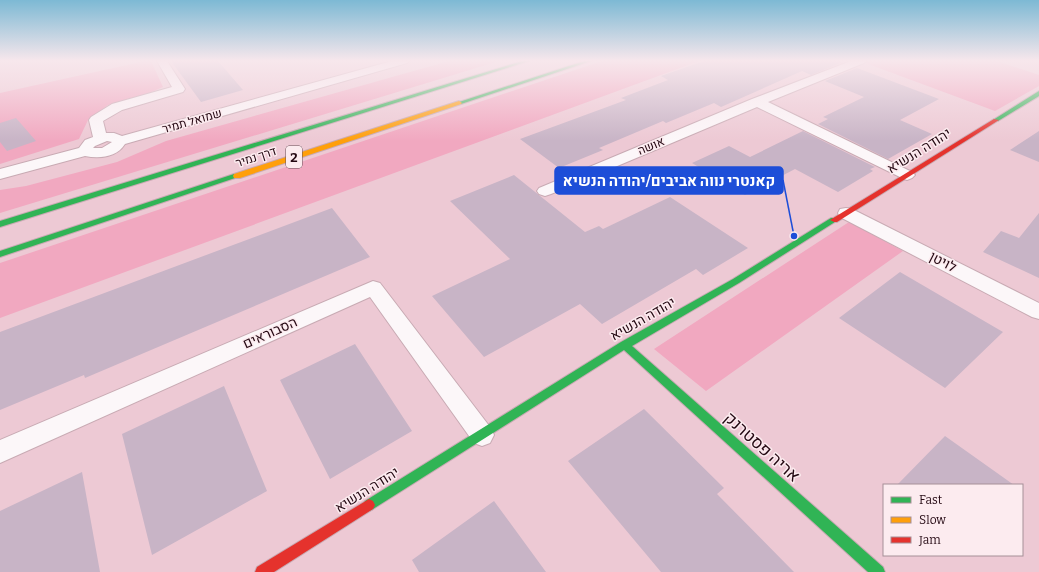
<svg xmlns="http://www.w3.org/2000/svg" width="1039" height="572" font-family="Bitter,Heebo,serif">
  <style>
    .green { fill: #f1a8c0 }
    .building { fill: #c8b4c6 }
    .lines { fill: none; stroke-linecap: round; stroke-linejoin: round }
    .street-casing { stroke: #c8aab3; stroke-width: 2 }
    .fast-casing { stroke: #c8aab3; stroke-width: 2 }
    .slow-casing { stroke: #c8aab3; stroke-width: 2 }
    .jam-casing { stroke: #c8aab3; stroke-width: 2 }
    .street { fill: #fcf7f9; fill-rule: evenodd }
    .fast { fill: #30b455; fill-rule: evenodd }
    .slow { fill: #ff9f0a; fill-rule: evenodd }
    .jam { fill: #e5322d; fill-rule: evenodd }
    .labels { text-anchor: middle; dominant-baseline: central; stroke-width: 3; stroke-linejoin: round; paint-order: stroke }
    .far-street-label { font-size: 12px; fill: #240812; stroke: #fcebef }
    .shield { fill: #fcebef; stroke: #654c54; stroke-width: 1 }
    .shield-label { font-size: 13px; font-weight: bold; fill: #240812 }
    .street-label { font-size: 14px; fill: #240812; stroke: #fcebef }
    .near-street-label { font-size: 17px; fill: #240812; stroke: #fcebef }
    .leader { fill: none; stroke: #1d4ed8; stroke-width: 1.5 }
    .callout-dot { fill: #1d4ed8; stroke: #fcebef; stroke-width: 1.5 }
    .callout { fill: #1d4ed8; stroke: #1d4ed8; stroke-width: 1.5 }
    .callout-label { font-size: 15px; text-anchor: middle; font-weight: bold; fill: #fff }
  </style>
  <rect width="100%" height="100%" fill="#edc9d4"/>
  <!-- green -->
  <path class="green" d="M145 61H151L163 87 140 97 108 105 88 120 79 139 0 164V93Z
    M449 61H499L0 213V190L26 186 117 162 166 141Z
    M602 61H699L0 318V263Z
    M860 61H997L1039 75V86L995 111Z
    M849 222 903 251 706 391 654 349Z"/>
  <!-- building -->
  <path class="building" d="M171 61H218L243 90 201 102Z
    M704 61H838L843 62 811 75 802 71 721 107 714 103 666 123 663 121 599 148 603 150 559 168 520 139 626 100 621 98 668 80 661 76Z
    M857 68 939 99 900 120 932 134 888 159 818 124 828 119 823 117 864 97 825 81Z
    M16 118 36 141 7 151 0 142V123Z
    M803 131 875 167 870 169 873 171 838 192 795 169 745 195 692 163 729 146 750 157Z
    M1039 131V162L1010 150Z
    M514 175 585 232 599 226 603 229 670 197 748 248 703 275 696 269 602 324 580 304 484 357 432 296 510 259 450 201Z
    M332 208 370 257 85 378 84 375 0 410V332Z
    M1039 213V278L983 252 1001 231 1019 238Z
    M900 272 1003 332 945 388 839 318Z
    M355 344 412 431 330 479 280 380Z
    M224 386 267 491 152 555 122 434Z
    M644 409 724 488 717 494 794 572H661L568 461Z
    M945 436 1014 485H897Z
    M82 472 100 572H0V511Z
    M494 501 546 572H419L412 560Z"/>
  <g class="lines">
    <!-- street casing -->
    <g class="street-casing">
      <path id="street" d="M157 61H167L185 89 183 92 122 110 103 121 106 133H114L122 136 392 61H409L407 63 125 144C117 157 100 159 85 156L0 179V169L79 148 85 140 93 137 89 120 91 117 112 104 172 87ZM107 141 112 142 102 148H93L95 146Z
        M851 61H866L864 63 768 102 912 172 915 175 912 178 907 180 902 178 757 107 551 194 545 196 539 194 537 191 539 188 752 99Z
        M846 208 852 209 1039 303V319L1032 317 840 217 838 213 840 209Z
        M373 281 380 283 490 427 494 435 490 443 482 446 474 443 370 297 0 463V440Z"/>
    </g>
    <!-- fast casing -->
    <g class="fast-casing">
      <path id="fast" d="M522 61H529L0 227V221Z
        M584 61H591L461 104 456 103Z
        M1039 91V96L998 121 993 120Z
        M234 174H240L241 176 0 257V251Z
        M831 218H834L838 220 739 283 632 346 883 567 885 572H868L624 350 373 509 369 511 365 509 363 505 365 501 621 342 733 279Z"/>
    </g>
    <!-- slow casing -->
    <g class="slow-casing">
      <path id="slow" d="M459 101 462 103 461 104 240 178H234L233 176 234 174Z"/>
    </g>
    <!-- jam casing -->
    <g class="jam-casing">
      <path id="jam" d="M994 119 999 120 837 222H834L830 220Z
        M369 499 373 501 375 505 373 509 274 572H255L257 567Z"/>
    </g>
    <!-- street -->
    <use href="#street" class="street"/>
    <!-- fast -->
    <use href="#fast" class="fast"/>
    <!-- slow -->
    <use href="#slow" class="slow"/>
    <!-- jam -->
    <use href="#jam" class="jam"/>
  </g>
  <!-- sky -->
  <linearGradient id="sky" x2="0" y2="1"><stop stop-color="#7db9d4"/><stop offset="0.43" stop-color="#f7e7ec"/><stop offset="1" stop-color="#f7e7ec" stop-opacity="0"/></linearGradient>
  <rect width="1039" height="141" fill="url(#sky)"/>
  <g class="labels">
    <!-- far-street labels -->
    <g class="far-street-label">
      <text transform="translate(192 121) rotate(-16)">שמואל תמיר</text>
      <text transform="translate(651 146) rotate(-23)">אושה</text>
      <text transform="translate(256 157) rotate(-18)">דרך נמיר</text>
    </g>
    <!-- shield labels -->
    <rect class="shield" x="286" y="146" width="16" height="22" rx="3"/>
    <g class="shield-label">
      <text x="294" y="157">2</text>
    </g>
    <!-- street labels -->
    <g class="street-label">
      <text transform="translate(919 151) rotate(-32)">יהודה הנשיא</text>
      <text transform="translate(943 262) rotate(27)">לויטן</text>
      <text transform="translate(643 319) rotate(-30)">יהודה הנשיא</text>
      <text transform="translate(270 333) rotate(-24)">הסבוראים</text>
      <text transform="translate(367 490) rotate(-32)">יהודה הנשיא</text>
    </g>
    <!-- near-street labels -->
    <g class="near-street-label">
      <text transform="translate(762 447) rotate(42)">אריה פסטרנק</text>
    </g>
  </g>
  <!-- callouts -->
  <path class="leader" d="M794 236L783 180"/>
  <circle class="callout-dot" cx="794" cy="236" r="4"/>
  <rect class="callout" x="555" y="167" width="228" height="27" rx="4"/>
  <g class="callout-label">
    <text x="669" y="186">קאנטרי נווה אביבים/יהודה הנשיא</text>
  </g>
  <!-- legend -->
  <rect x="883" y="484" width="140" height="72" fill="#fcebef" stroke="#a69097"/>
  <rect x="891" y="497" width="20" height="6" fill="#30b455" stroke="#a69097"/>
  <text x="919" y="504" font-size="12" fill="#240812">Fast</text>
  <rect x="891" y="517" width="20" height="6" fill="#ff9f0a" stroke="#a69097"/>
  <text x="919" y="524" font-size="12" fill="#240812">Slow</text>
  <rect x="891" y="537" width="20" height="6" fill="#e5322d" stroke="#a69097"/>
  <text x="919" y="544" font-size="12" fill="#240812">Jam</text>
</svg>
